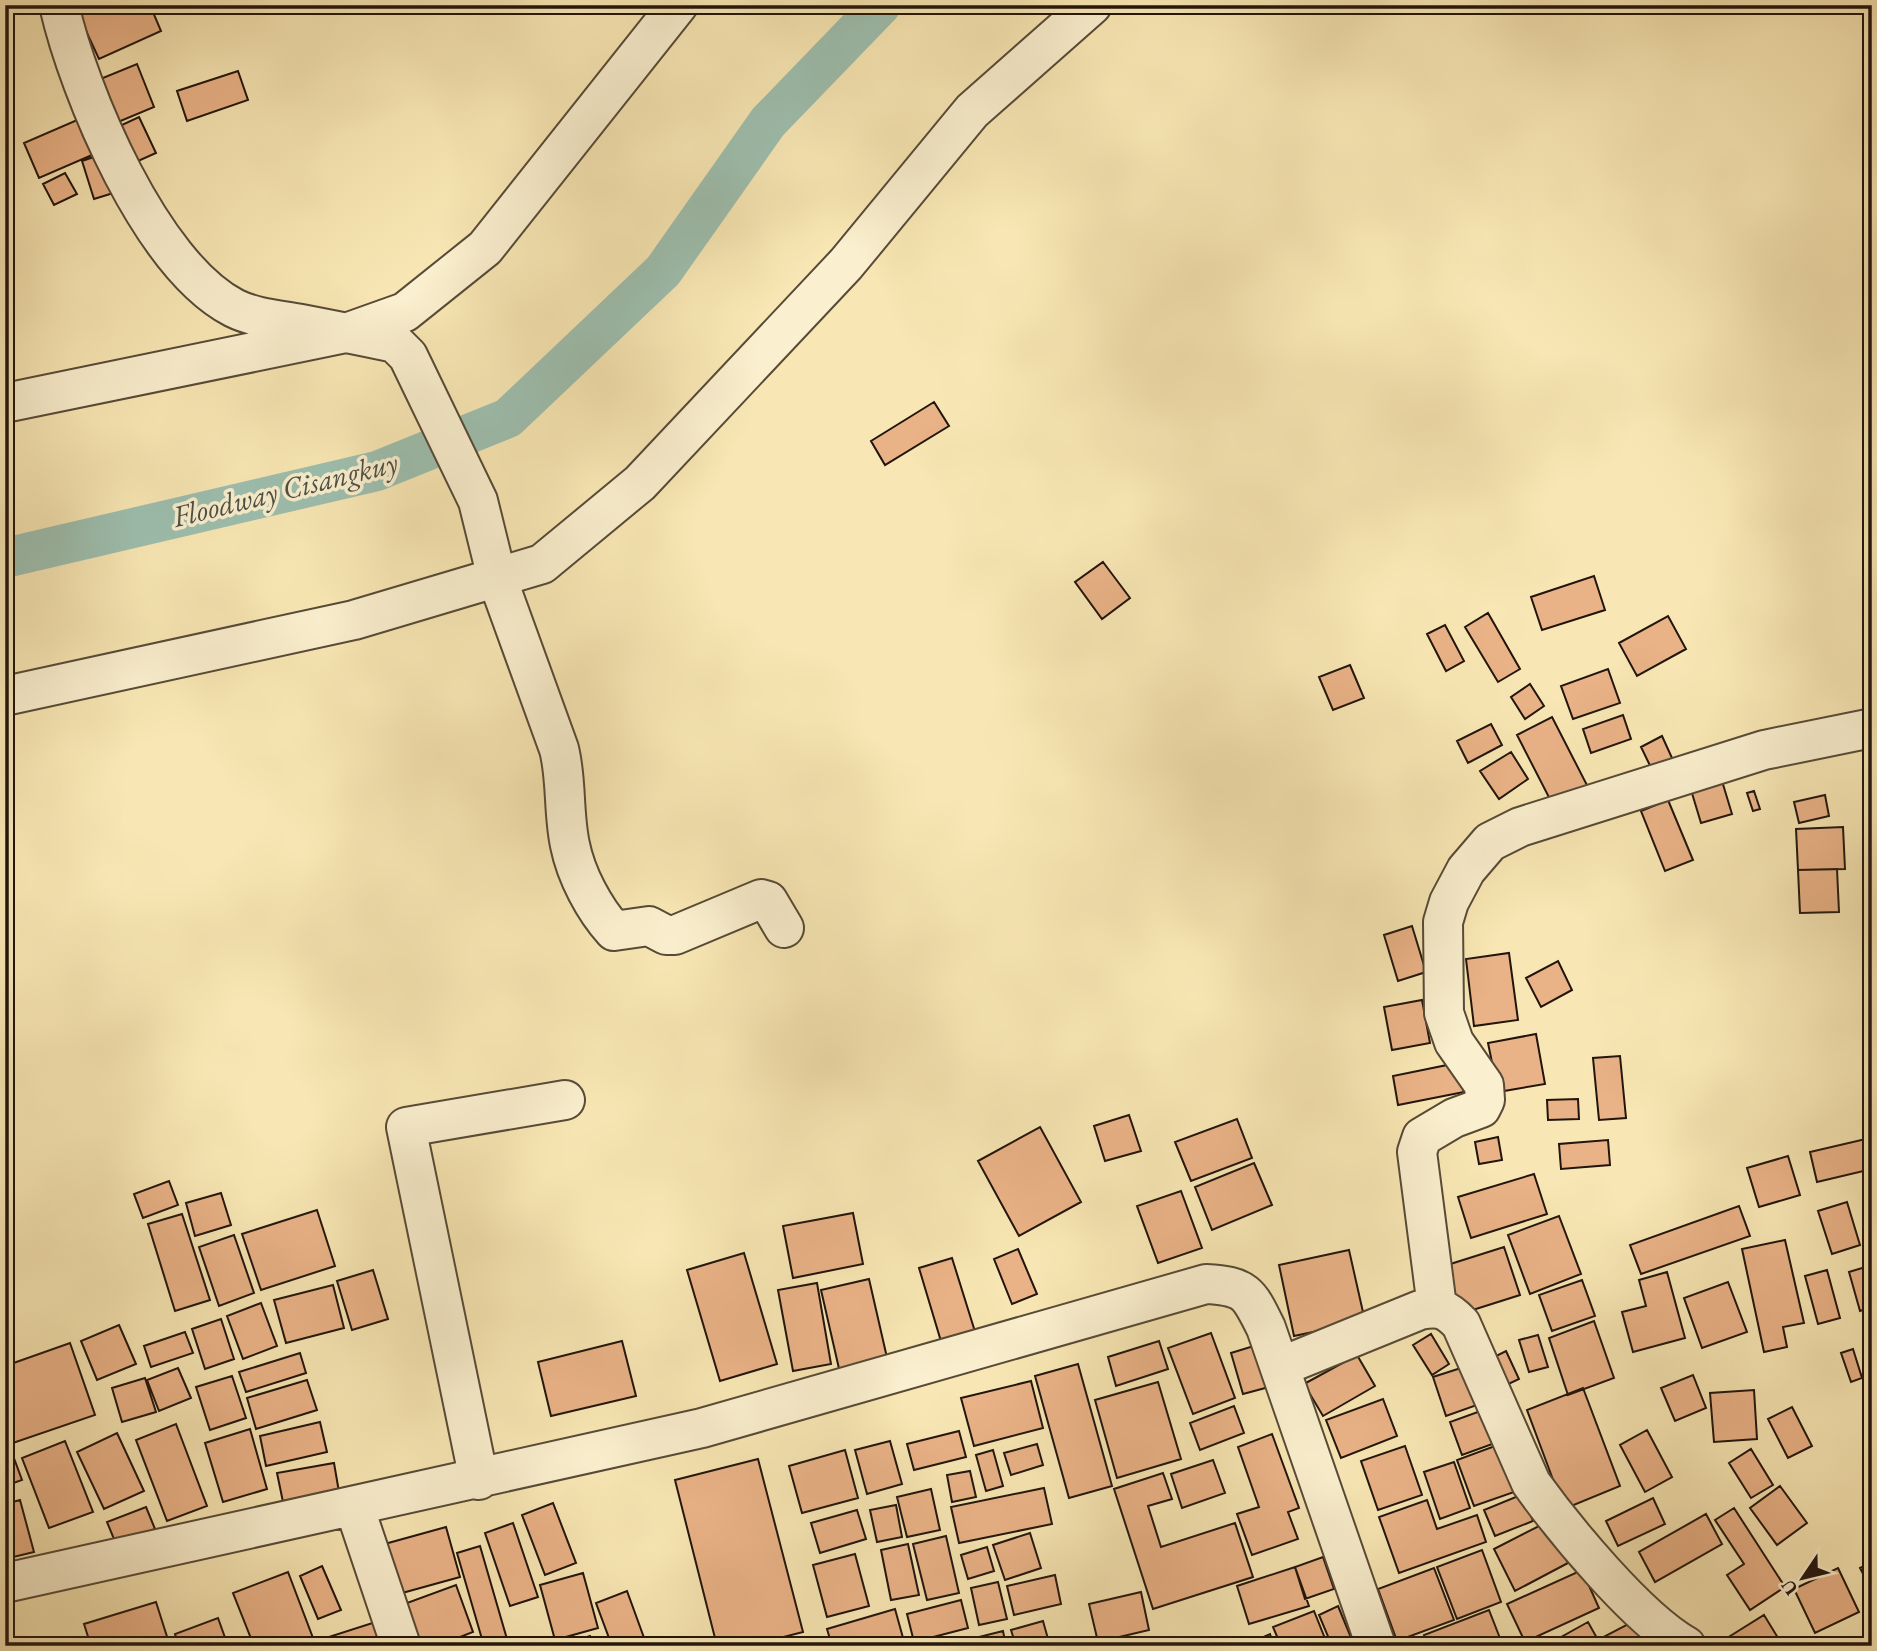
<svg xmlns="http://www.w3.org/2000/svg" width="1877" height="1651" font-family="'EB Garamond',serif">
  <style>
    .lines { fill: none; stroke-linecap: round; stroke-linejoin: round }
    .canal { stroke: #9dbfaf; stroke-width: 40 }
    .building { fill: #eab387; stroke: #21150d; stroke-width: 2 }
    .minor-casing { stroke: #574a37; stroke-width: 42 }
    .minor { stroke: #faefce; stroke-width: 38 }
    .labels { text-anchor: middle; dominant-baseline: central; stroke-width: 7; stroke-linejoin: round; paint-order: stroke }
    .water-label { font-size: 30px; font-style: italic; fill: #4c5046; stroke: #faefce }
  </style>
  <rect width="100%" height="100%" fill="#f8e7b4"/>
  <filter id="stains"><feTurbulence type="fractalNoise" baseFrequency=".00286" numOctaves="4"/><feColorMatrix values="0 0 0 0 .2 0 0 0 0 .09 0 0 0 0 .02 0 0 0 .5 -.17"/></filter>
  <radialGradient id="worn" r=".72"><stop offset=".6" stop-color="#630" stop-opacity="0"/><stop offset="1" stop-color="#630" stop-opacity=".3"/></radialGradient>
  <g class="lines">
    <!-- canal -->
    <path class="canal" d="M5 558 377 471 508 418 663 271 768 122 881 5"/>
  </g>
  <!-- building -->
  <path class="building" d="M74 5H150L161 31 99 59Z
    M137 64 154 107 111 125 93 82Z
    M238 71 248 100 187 121 177 91Z
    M84 117 99 152 39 178 24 143Z
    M139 117 156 153 127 166 111 130Z
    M111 151 123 190 94 199 82 161Z
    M65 173 77 194 54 205 43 184Z
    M934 402 949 426 885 465 871 441Z
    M1103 562 1130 598 1102 619 1075 582Z
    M1594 576 1605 610 1542 630 1531 597Z
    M1488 613 1520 669 1498 682 1465 627Z
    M1668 616 1686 649 1637 676 1619 643Z
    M1445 625 1464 661 1446 671 1427 634Z
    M1350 665 1364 698 1333 710 1319 677Z
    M1608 669 1620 703 1573 719 1561 686Z
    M1530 684 1544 706 1525 719 1511 697Z
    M1623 715 1631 739 1591 753 1583 729Z
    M1552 717 1591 793 1556 811 1517 735Z
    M1491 724 1502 745 1468 763 1457 741Z
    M1662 736 1677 769 1657 780 1641 747Z
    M1511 752 1528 779 1499 799 1480 771Z
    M1719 771 1732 814 1701 823 1688 780Z
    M1754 791 1760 809 1753 811 1747 793Z
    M1825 795 1829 816 1799 823 1794 802Z
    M1668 800 1693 860 1665 871 1641 811Z
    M1843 827 1845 869 1798 870 1796 829Z
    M1837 869 1839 912 1800 913 1798 870Z
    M1412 926 1426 972 1398 981 1384 935Z
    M1509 953 1518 1020 1474 1026 1466 959Z
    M1558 961 1572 990 1541 1007 1526 978Z
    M1422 1000 1430 1043 1392 1050 1384 1007Z
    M1536 1034 1545 1084 1498 1092 1488 1043Z
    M1620 1056 1626 1118 1599 1120 1593 1058Z
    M1457 1063 1464 1092 1398 1105 1393 1076Z
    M1578 1099 1579 1119 1548 1120 1547 1100Z
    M1129 1115 1141 1151 1105 1161 1094 1126Z
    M1237 1119 1252 1158 1191 1181 1175 1142Z
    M1040 1127 1081 1202 1019 1236 978 1161Z
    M1498 1137 1502 1160 1479 1164 1475 1142Z
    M1870 1138 1872 1169 1817 1182 1810 1152Z
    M1608 1140 1610 1165 1561 1169 1559 1144Z
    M1788 1156 1800 1195 1759 1207 1747 1168Z
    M1254 1163 1272 1205 1212 1230 1195 1187Z
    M1534 1174 1547 1214 1471 1238 1458 1197Z
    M169 1181 178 1205 143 1218 134 1194Z
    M1181 1191 1202 1248 1158 1263 1137 1206Z
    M221 1193 231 1225 195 1236 186 1203Z
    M1847 1202 1860 1245 1832 1254 1818 1211Z
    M1739 1206 1750 1236 1641 1274 1630 1245Z
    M317 1210 335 1266 261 1290 242 1234Z
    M853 1213 863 1264 793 1278 783 1226Z
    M182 1214 210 1300 175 1311 148 1224Z
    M1559 1216 1581 1274 1530 1294 1508 1235Z
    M234 1235 254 1293 219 1306 199 1247Z
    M1785 1240 1804 1323 1783 1327 1787 1347 1764 1352 1742 1249Z
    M1504 1247 1520 1295 1457 1315 1441 1267Z
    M1018 1249 1037 1294 1012 1304 994 1259Z
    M1349 1250 1365 1321 1294 1336 1279 1265Z
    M744 1253 777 1364 720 1381 687 1270Z
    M952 1258 977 1338 943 1348 919 1268Z
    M1872 1265V1307L1860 1311 1849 1272Z
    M373 1270 388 1319 352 1330 337 1281Z
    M1827 1270 1840 1318 1818 1324 1805 1276Z
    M1667 1272 1685 1338 1633 1352 1622 1312 1646 1306 1639 1280Z
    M869 1279 888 1362 840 1373 821 1290Z
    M1582 1280 1595 1316 1552 1331 1539 1295Z
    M1728 1282 1747 1332 1702 1348 1684 1298Z
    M817 1283 831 1364 793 1371 778 1290Z
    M333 1285 344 1328 286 1343 274 1300Z
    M261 1303 277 1346 243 1359 227 1316Z
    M221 1319 234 1359 205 1369 192 1329Z
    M1594 1321 1614 1378 1568 1395 1549 1338Z
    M119 1325 136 1364 97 1380 81 1341Z
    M185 1332 193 1353 151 1367 144 1346Z
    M1211 1333 1235 1398 1193 1414 1168 1348Z
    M1431 1334 1449 1364 1432 1375 1413 1345Z
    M1538 1335 1548 1367 1529 1372 1519 1340Z
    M622 1341 636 1396 551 1416 538 1362Z
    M1159 1341 1168 1369 1116 1386 1108 1357Z
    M70 1343 95 1415 10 1444 5 1430V1366Z
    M1257 1345 1269 1387 1243 1394 1231 1353Z
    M1853 1349 1862 1378 1851 1382 1841 1353Z
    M1506 1351 1519 1379 1500 1388 1488 1360Z
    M300 1353 306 1373 246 1392 239 1372Z
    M1357 1355 1375 1386 1323 1416 1304 1384Z
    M1078 1364 1112 1486 1069 1498 1035 1376Z
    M1464 1367 1477 1405 1446 1416 1433 1377Z
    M178 1368 191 1398 159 1411 147 1380Z
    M1693 1375 1706 1408 1675 1421 1661 1388Z
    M232 1376 246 1418 210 1430 196 1387Z
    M145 1378 156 1412 122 1422 112 1388Z
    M307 1380 317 1410 256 1429 247 1398Z
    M1031 1381 1043 1428 974 1446 961 1398Z
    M1158 1382 1181 1459 1117 1478 1095 1400Z
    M1583 1388 1620 1486 1564 1509 1527 1410Z
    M1754 1390 1757 1439 1714 1442 1710 1393Z
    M1383 1399 1397 1436 1341 1458 1326 1420Z
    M1234 1406 1244 1433 1200 1450 1190 1423Z
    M1792 1407 1812 1446 1788 1458 1768 1419Z
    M1486 1409 1498 1442 1462 1455 1450 1422Z
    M320 1422 327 1452 266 1466 260 1436Z
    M176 1424 207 1506 167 1521 136 1440Z
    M250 1429 267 1489 223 1502 205 1443Z
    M1647 1430 1672 1477 1645 1492 1620 1445Z
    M959 1431 966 1457 914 1470 907 1444Z
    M117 1433 144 1491 104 1509 77 1452Z
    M5 1434 22 1480 5 1486Z
    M1272 1434 1299 1508 1288 1512 1298 1539 1252 1555 1237 1514 1259 1507 1238 1447Z
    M65 1441 93 1512 49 1528 22 1458Z
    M890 1441 902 1484 867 1494 855 1450Z
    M1503 1443 1520 1490 1474 1506 1457 1460Z
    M1037 1444 1043 1465 1011 1475 1004 1453Z
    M1405 1446 1422 1495 1378 1510 1361 1461Z
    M1751 1449 1773 1485 1751 1498 1729 1463Z
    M845 1450 858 1498 802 1513 789 1466Z
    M993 1450 1003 1486 986 1491 976 1455Z
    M758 1459 803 1632 748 1646H717L675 1480Z
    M1213 1460 1225 1493 1182 1508 1171 1474Z
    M1454 1462 1470 1508 1440 1519 1424 1472Z
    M334 1463 339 1492 283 1502 277 1473Z
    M970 1471 976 1497 952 1502 947 1475Z
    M1163 1473 1172 1499 1148 1506 1161 1547 1235 1523 1253 1577 1153 1609 1114 1489Z
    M1780 1486 1807 1523 1777 1545 1750 1508Z
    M1044 1488 1052 1524 959 1543 951 1507Z
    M931 1489 940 1530 907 1537 897 1497Z
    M1523 1494 1533 1521 1495 1536 1484 1510Z
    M1653 1498 1665 1524 1618 1546 1606 1521Z
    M20 1500 34 1552 5 1559V1504Z
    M1427 1500 1437 1529 1477 1515 1486 1542 1399 1573 1379 1517Z
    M553 1503 576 1563 545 1575 522 1515Z
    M896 1505 902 1537 877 1542 870 1510Z
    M146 1507 155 1529 116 1544 107 1522Z
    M1734 1508 1785 1587 1750 1610 1727 1575 1744 1564 1715 1520Z
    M857 1510 866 1539 820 1553 811 1523Z
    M1706 1514 1722 1544 1655 1582 1639 1552Z
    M1547 1522 1568 1563 1515 1591 1494 1549Z
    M513 1523 538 1597 510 1606 485 1533Z
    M446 1527 460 1577 395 1595 381 1545Z
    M1030 1533 1041 1568 1005 1580 993 1545Z
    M946 1536 959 1593 927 1600 913 1544Z
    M908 1544 919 1595 891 1600 881 1550Z
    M480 1546 509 1646H484L457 1553Z
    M987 1547 994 1571 968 1579 961 1555Z
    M1482 1550 1501 1602 1457 1619 1437 1567Z
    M855 1554 869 1606 827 1617 813 1565Z
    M1323 1557 1334 1589 1305 1599 1295 1567Z
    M1872 1562V1591L1860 1568Z
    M322 1566 341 1610 318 1619 300 1576Z
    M1295 1567 1309 1606 1249 1624 1237 1586Z
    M1434 1568 1454 1620 1397 1641 1378 1589Z
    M1838 1568 1859 1612 1815 1633 1794 1589Z
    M1582 1570 1599 1608 1525 1642 1507 1604Z
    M288 1572 313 1638 294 1646H254L233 1593Z
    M583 1573 598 1628 555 1640 540 1585Z
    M1055 1575 1061 1604 1014 1615 1007 1586Z
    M998 1582 1007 1619 979 1625 971 1588Z
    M456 1585 473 1632 437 1646H410L396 1607Z
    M627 1591 647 1646H612L596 1603Z
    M1141 1592 1149 1630 1098 1642 1089 1604Z
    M961 1600 968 1628 914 1642 907 1614Z
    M156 1602 170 1646H91L84 1624Z
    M1338 1606 1352 1640 1332 1646 1319 1615Z
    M895 1609 905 1645 832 1646 827 1629Z
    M1489 1610 1503 1646H1428L1424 1635Z
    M1314 1611 1328 1646H1281L1273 1627Z
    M1764 1615 1783 1646H1732L1727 1638Z
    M218 1618 228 1646H179L175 1634Z
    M385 1619 393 1646H315L313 1642Z
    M1043 1621 1050 1646H1016L1011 1630Z
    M1634 1621 1647 1646H1545L1588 1622 1598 1640Z
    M1003 1631 1006 1646H964L963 1641Z
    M1270 1634 1274 1646H1254L1252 1642Z
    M590 1636 594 1646H559Z"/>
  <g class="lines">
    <!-- minor casing -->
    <g class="minor-casing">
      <path id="minor" d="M59 5C79 93 151 265 234 308 254 318 279 320 301 324 332 330 363 336 395 343L408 356 478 501 497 578 559 749C567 780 563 813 570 845 576 875 594 909 614 931L649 926 666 935H675L761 899 768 901 784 928
        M5 403 346 333 405 312 485 248 678 5
        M5 696 354 620 542 564 640 483 846 264 972 111 1092 5
        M1437 1307 1417 1152 1422 1137 1454 1118 1481 1108 1485 1100 1484 1085 1454 1042 1444 1013 1443 922 1449 902 1466 870 1490 842 1520 827 1764 750 1872 728
        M1280 1367 1420 1310C1439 1306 1447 1309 1461 1324L1531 1483C1564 1529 1637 1618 1686 1646
        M479 1480 406 1127 565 1100
        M354 1506 401 1646
        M5 1583 702 1428 1206 1284C1246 1286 1249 1293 1266 1328L1376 1646"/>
    </g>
    <!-- minor -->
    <use href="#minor" class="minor"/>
  </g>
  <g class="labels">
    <!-- water labels -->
    <g class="water-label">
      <text transform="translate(285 489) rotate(-14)">Floodway Cisangkuy</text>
    </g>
  </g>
  <!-- margin -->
  <rect width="1877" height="1651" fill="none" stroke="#f8e7b4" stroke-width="28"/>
  <rect x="7" y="7" width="1863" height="1637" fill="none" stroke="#21150d" stroke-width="3.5"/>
  <rect x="14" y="14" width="1849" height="1623" fill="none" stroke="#21150d" stroke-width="2"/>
  <!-- north arrow -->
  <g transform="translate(1803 1578) rotate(235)" stroke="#faefce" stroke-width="5" paint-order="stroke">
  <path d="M0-5L12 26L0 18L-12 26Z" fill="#21150d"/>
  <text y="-10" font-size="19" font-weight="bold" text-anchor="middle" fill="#21150d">U</text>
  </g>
  <rect width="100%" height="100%" filter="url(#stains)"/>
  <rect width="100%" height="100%" fill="url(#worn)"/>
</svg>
